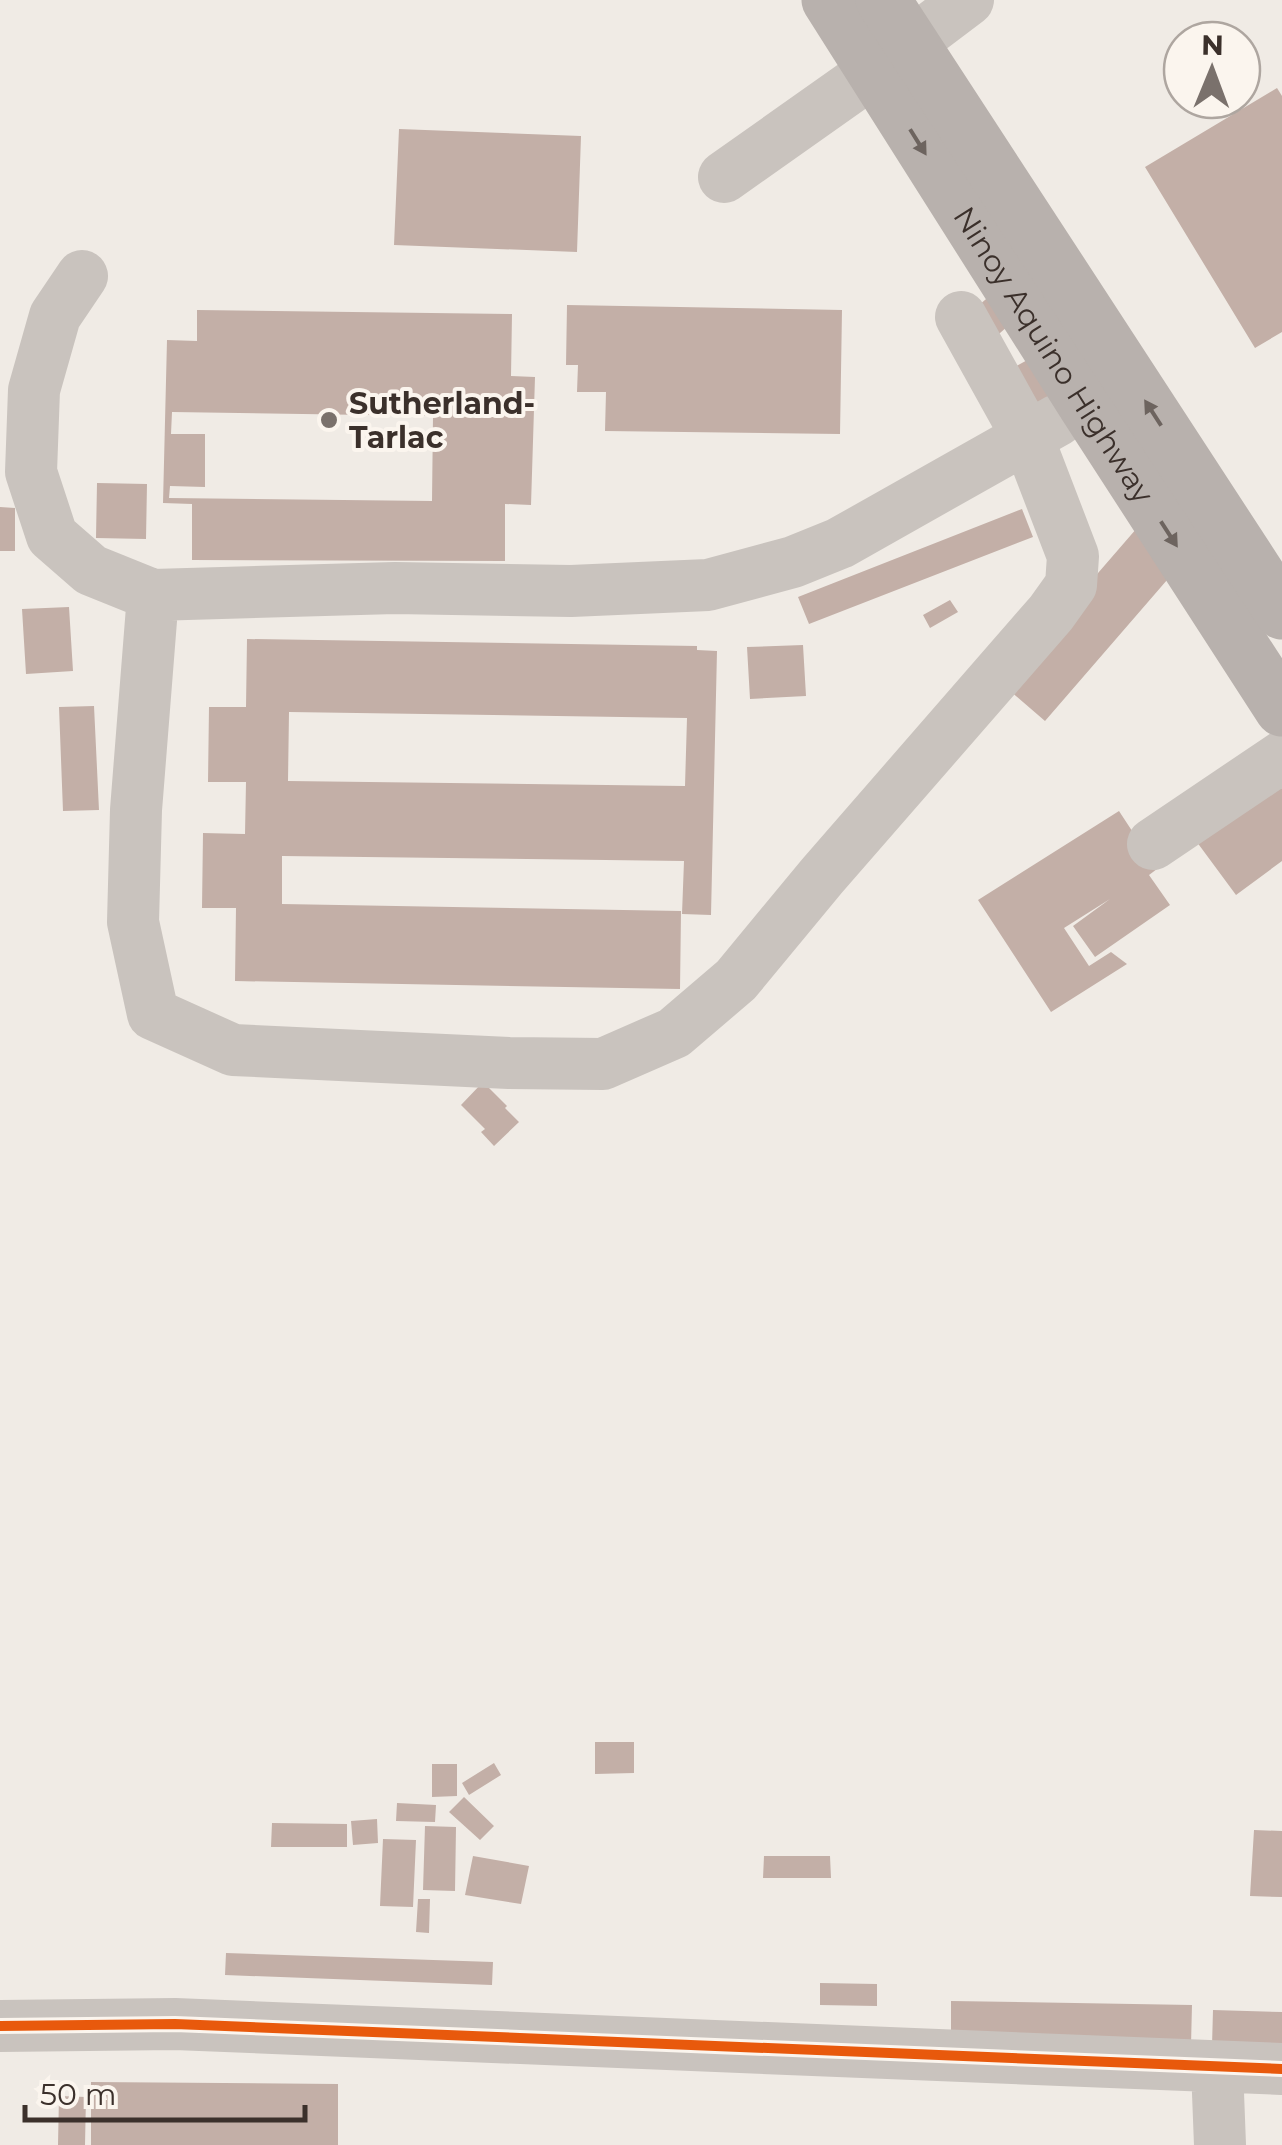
<svg xmlns="http://www.w3.org/2000/svg" width="1282" height="2145" font-family="Montserrat,sans-serif">
  <style>
    .building { fill: #c3afa7; fill-rule: evenodd }
    .lines { fill: none; stroke-linecap: round; stroke-linejoin: round }
    .minor { stroke: #c9c3be; stroke-width: 52 }
    .major { stroke: #b8b1ad; stroke-width: 55 }
    .cycleway-casing { stroke: #fbf5ee; stroke-width: 16 }
    .cycleway { stroke: #e8590c; stroke-width: 10 }
    .oneway { fill: #6d645f }
    .poi-dot { fill: #7a716c; stroke: #fbf5ee; stroke-width: 4 }
    .labels { text-anchor: middle; dominant-baseline: central; stroke-width: 8; stroke-linejoin: round; paint-order: stroke }
    .street-label { font-size: 30px; fill: #3b302b; stroke: #fbf5ee }
    .poi-label { font-size: 30px; font-weight: bold; fill: #3b302b; stroke: #fbf5ee; text-anchor: start }
  </style>
  <rect width="100%" height="100%" fill="#f0ebe5"/>
  <!-- building -->
  <path class="building" d="M1277 88 1282 96V332L1255 348 1145 167Z
    M399 129 581 136 577 252 394 245Z
    M993 293 1016 319 992 340 970 313Z
    M567 305 842 310 840 434 605 431 606 392H577L578 365H566Z
    M197 310 512 314 511 376 535 377 531 505 505 504V561L192 560V504L163 503 167 340 197 341ZM172 412 433 416 432 501 169 498 170 486 205 487V434H171Z
    M1031 358 1054 398 1025 415 1002 374Z
    M97 483 147 484 146 539 96 538Z
    M0 507 15 508V551H0Z
    M1022 509 1033 537 809 624 798 597Z
    M1137 528 1180 565 1045 721 1002 684Z
    M950 600 958 612 930 628 923 615Z
    M69 607 73 671 26 674 22 609Z
    M247 639 697 646V650L717 651 711 915 682 914 684 861 282 856V904L681 911 680 989 235 981 236 908H202L203 833 245 834 246 782H208L209 707H246ZM289 712 687 718 685 786 288 781Z
    M803 645 806 696 750 699 747 647Z
    M94 706 99 810 63 811 59 707Z
    M1280 786 1282 789V861L1236 895 1188 830Z
    M1119 811 1157 869 1149 875 1170 905 1095 957 1073 926 1110 899 1064 928 1089 966 1111 952 1127 964 1051 1012 978 900Z
    M483 1082 507 1106 505 1108 519 1122 494 1146 481 1132 485 1129 461 1105Z
    M595 1742H634V1773L595 1774Z
    M494 1763 501 1775 469 1795 462 1783Z
    M432 1764H457V1796L432 1797Z
    M464 1797 494 1826 480 1840 449 1812Z
    M397 1803 436 1805 435 1822 396 1821Z
    M377 1819 378 1843 353 1845 351 1821Z
    M272 1823 347 1824V1847H271Z
    M425 1826 456 1827 455 1891 423 1890Z
    M1254 1830 1282 1831V1897L1250 1896Z
    M383 1839 416 1840 413 1907 380 1906Z
    M473 1856 529 1866 521 1904 465 1895Z
    M764 1856H830L831 1878H763Z
    M418 1899H430L429 1933 416 1932Z
    M226 1953 493 1962 492 1985 225 1975Z
    M820 1983 877 1984V2006L820 2005Z
    M951 2001 1192 2005 1191 2045 951 2042Z
    M1213 2010 1282 2012V2048L1212 2046Z
    M91 2082 338 2084V2145H91Z
    M59 2096 86 2097 85 2145H58Z"/>
  <g class="lines">
    <!-- minor -->
    <path class="minor" d="M724 177 874 71 968 0
      M82 276 55 316 34 390 31 472 52 536 91 570 153 595 395 588 571 591 708 585 793 562 840 543 1058 420
      M153 595 136 810 133 922 153 1014 233 1050 509 1063 603 1064 674 1033 736 980 822 876 1051 613 1071 585 1073 556 1027 436 961 317
      M1153 844 1282 757
      M0 2026 175 2024 1282 2069
      M1217 2067 1220 2145"/>
    <!-- major -->
    <g class="major">
      <path id="s1" d="M829 0 1086 406 1282 709"/>
      <path d="M883 0 1282 612"/>
    </g>
    <!-- cycleway casing -->
    <g class="cycleway-casing">
      <path id="cycleway" d="M0 2026 175 2024 1282 2069"/>
    </g>
    <!-- cycleway -->
    <use href="#cycleway" class="cycleway"/>
  </g>
  <!-- one-way arrows -->
  <defs><path id="oneway-solid" d="M-6-.8H1V-3.2L6.5 0L1 3.2V.8H-6Z" transform="scale(2.5)"/></defs>
  <g class="oneway">
    <use href="#oneway-solid" transform="translate(918 142) rotate(58)"/>
    <use href="#oneway-solid" transform="translate(1153 413) rotate(-123)"/>
    <use href="#oneway-solid" transform="translate(1169 534) rotate(57)"/>
  </g>
  <!-- markers -->
  <circle class="poi-dot" cx="329" cy="420" r="10"/>
  <g class="labels">
    <!-- street labels -->
    <g class="street-label">
      <text stroke="none"><textPath href="#s1" startOffset="420">Ninoy Aquino Highway</textPath></text>
    </g>
    <!-- poi labels -->
    <g class="poi-label">
      <text x="349" y="403">Sutherland-<tspan x="349" dy="34">Tarlac</tspan></text>
    </g>
  </g>
  <!-- north arrow -->
  <g transform="translate(1212 70) rotate(1)"><circle r="48" fill="#fbf5ee" stroke="#aea6a0" stroke-width="2.5"/>
  <path d="M0-8L18 38L0 25L-18 38Z" fill="#7a716c"/>
  <text y="-15" font-size="28" font-weight="bold" text-anchor="middle" fill="#3b302b">N</text>
  </g>
  <!-- scale -->
  <path d="M25 2105v15h280v-15" fill="none" stroke="#3b302b" stroke-width="5"/>
  <text x="40" y="2105" font-size="30" fill="#3b302b" stroke="#fbf5ee" stroke-width="8" paint-order="stroke">50 m</text>
</svg>
